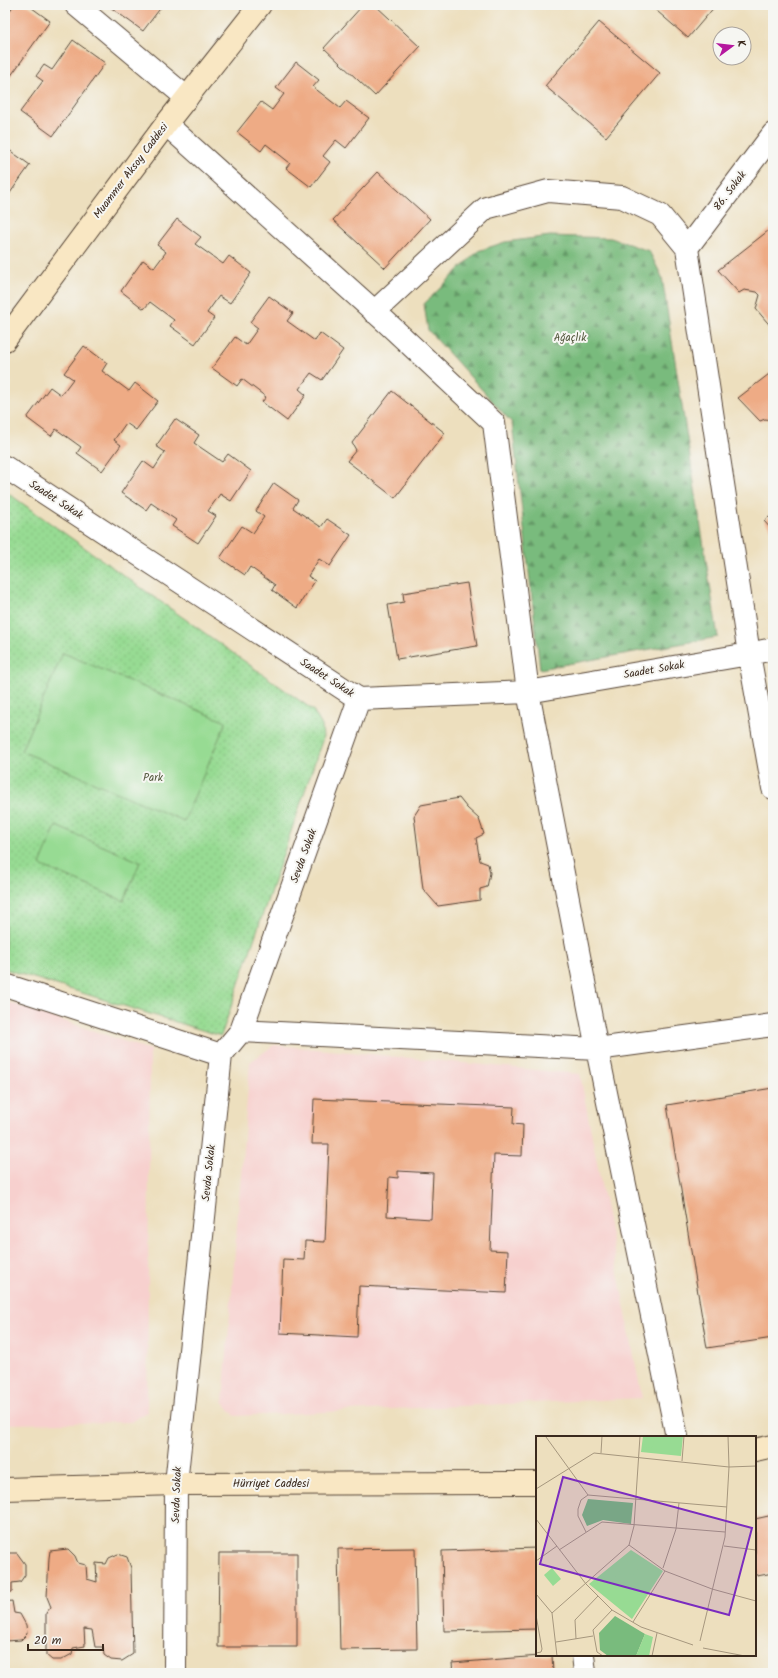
<svg xmlns="http://www.w3.org/2000/svg" width="778" height="1678" font-family="Kalam,sans-serif">
  <style>
    .built { fill: #f7d0ce }
    .forest { fill: url(#forest-firs); stroke: #5a724e }
    .park { fill: url(#park-dots); stroke: #698258 }
    .pitch { fill: #97db93; stroke: #698258 }
    .building { fill: #eeab85; fill-rule: evenodd }
    .lines { fill: none; stroke-linecap: round; stroke-linejoin: round }
    .street-casing { stroke: #564536; stroke-width: 24 }
    .secondary-casing { stroke: #564536; stroke-width: 24 }
    .street { stroke: #fff; stroke-width: 22 }
    .secondary { stroke: #f9e7c3; stroke-width: 22 }
    .labels { text-anchor: middle; dominant-baseline: central; stroke-width: 4; stroke-linejoin: round; paint-order: stroke }
    .street-label { font-size: 11px; fill: #3b2a1e; stroke: #f6f6f2 }
    .park-label { font-size: 11px; fill: #52563b; stroke: #f6f6f2 }
    .inset-road { fill: none; stroke: #a6977e; stroke-width: 1 }
    .view { fill: #7b2cbf; fill-opacity: 0.15; stroke: #7b2cbf; stroke-width: 2 }
    .inset-edge { fill: none; stroke: #3b2a1e; stroke-width: 2 }
  </style>
  <defs>
    <pattern id="forest-firs" width="22" height="20" patternUnits="userSpaceOnUse"><rect width="22" height="20" fill="#79bb7d"/><path d="M5 1l3.5 6h-7zM16 11l3.5 6h-7z" fill="#649866"/></pattern>
    <pattern id="park-dots" width="8" height="8" patternUnits="userSpaceOnUse"><rect width="8" height="8" fill="#97db93"/><path d="M2 2h.1M6 6h.1" fill="none" stroke="#83bc7e" stroke-width="1.8" stroke-linecap="round"/></pattern>
  </defs>
  <rect width="100%" height="100%" fill="#f6f6f2"/>
  <filter id="ink" filterUnits="userSpaceOnUse"><feTurbulence type="fractalNoise" baseFrequency=".025" numOctaves="2"/><feDisplacementMap in="SourceGraphic" scale="8" xChannelSelector="R" yChannelSelector="G"/><feConvolveMatrix kernelMatrix="1 2 1 2 8 2 1 2 1" color-interpolation-filters="sRGB"/></filter>
  <filter id="wash" filterUnits="userSpaceOnUse"><feTurbulence type="fractalNoise" baseFrequency=".012" numOctaves="4" result="noise"/><feDisplacementMap in="SourceGraphic" scale="16" xChannelSelector="R" yChannelSelector="G"/><feGaussianBlur stdDeviation="0.9" result="paint"/><feColorMatrix in="noise" values="0 0 0 0 0 0 0 0 0 0 0 0 0 0 0 0 0 1.4 0 .05"/><feComposite in="paint" operator="in"/></filter>
  <g filter="url(#wash)">
    <rect width="100%" height="100%" fill="#eddfbe"/>
    <!-- built -->
    <path class="built" d="M5 1001 150 1050 147 1412 131 1422 5 1424Z
      M274 1045 580 1074 642 1398 235 1416 223 1402 250 1062Z"/>
    <!-- forest -->
    <path class="forest" d="M550 236 611 238 649 251 662 277 718 637 540 669 512 423 428 330 424 304 478 251 505 242Z"/>
    <!-- park -->
    <path class="park" d="M5 491 313 710 322 726 323 738 221 1036 5 969Z"/>
    <!-- pitch -->
    <path class="pitch" d="M63 653 226 722 184 821 21 751Z
      M56 826 140 862 124 901 40 865Z"/>
    <g id="blocks">
      <!-- building -->
      <path class="building" d="M14 5H28L50 21 5 84V17Z
        M112 5H161L162 6 143 31 110 7Z
        M363 5H375L420 47 375 96 324 48Z
        M650 5H716L688 38Z
        M599 22 660 73 606 137 545 86Z
        M73 40 105 63 53 136 20 112 43 81 36 76 44 65 52 70Z
        M296 62 319 80 313 87 340 108 346 101 369 118 346 148 336 140 323 156 330 162 311 187 286 168 290 163 266 144 261 151 237 132 261 102 272 110 284 94 276 88Z
        M5 147 30 165 5 200Z
        M378 172 430 219 385 268 333 220Z
        M177 219 201 237 195 244 223 264 229 256 251 273 230 303 219 296 207 313 214 318 195 344 170 326 174 320 150 302 144 309 121 291 143 260 154 268 166 252 157 245Z
        M773 227V329L756 309 760 295 757 292 744 290 739 293 718 270Z
        M269 296 293 313 287 321 315 341 320 333 343 350 322 380 311 373 299 389 306 395 287 421 262 402 266 397 242 379 237 386 212 368 235 337 246 345 258 328 250 322Z
        M84 346 107 363 102 371 129 391 135 383 158 401 136 430 126 423 114 440 121 445 102 471 77 453 81 447 56 429 51 436 27 418 50 387 61 395 73 379 64 373Z
        M773 371V420L765 419 760 421 738 398Z
        M392 391 445 433 395 498 347 461 356 450 352 443Z
        M175 419 199 435 194 443 222 462 228 454 251 471 231 501 220 494 208 511 216 516 198 543 172 526 176 520 151 503 146 510 121 493 143 461 154 469 165 452 156 446Z
        M274 483 298 500 293 508 321 527 327 519 351 535 330 566 319 559 308 576 315 581 297 608 272 590 275 585 250 567 245 575 220 558 242 526 253 533 264 517 256 511Z
        M773 514V531L764 521Z
        M467 583 477 646 397 659 388 605 404 602 403 593Z
        M459 798 467 808 479 819 484 834 476 838 480 861 488 864 490 873 487 887 480 889V900L438 906 423 889 414 816 421 805Z
        M773 1088V1338L707 1348 667 1105Z
        M314 1099 514 1107 513 1124 523 1125 522 1156 494 1155 490 1250 508 1251 506 1293 359 1286 357 1337 280 1333 283 1259 304 1260 305 1241 325 1242 329 1144H312ZM398 1171 433 1173 431 1219 387 1216 389 1177 398 1178Z
        M773 1515V1573L757 1576 755 1567V1519Z
        M415 1548 417 1649 340 1650 338 1549Z
        M537 1548V1629L444 1631 442 1551Z
        M68 1549 75 1556 78 1563 86 1565 87 1579 97 1582 96 1563 106 1564 109 1558 118 1554 127 1557 131 1568 133 1654 122 1661 111 1660 104 1655 103 1647H95L92 1630 84 1629 85 1646 73 1648 72 1654 61 1660H52L46 1655V1613L51 1607 47 1597 49 1558 50 1551Z
        M5 1553H17L25 1564V1575L20 1582 12 1583V1592L5 1593Z
        M219 1553H297V1647H218Z
        M12 1601 14 1613 20 1614 26 1625 27 1634 21 1640 5 1641V1602Z
        M552 1655 553 1673H453L452 1663Z"/>
    </g>
  </g>
  <g filter="url(#ink)">
    <use href="#blocks" fill-opacity="0" stroke="#564536" stroke-width="1"/>
    <g class="lines">
      <!-- street casing -->
      <g class="street-casing">
        <path id="street" d="M76 5 187 98
          M166 124 385 321 494 423 528 692 597 1049 677 1437
          M687 248 773 134
          M374 312 486 208 548 191 622 197 660 215 687 248 749 654 773 788
          M5 467 359 699 528 692 749 654 773 649
          M5 985 221 1055
          M241 1031 597 1049 773 1025
          M583 1655 585 1673
          M175 1673 176 1484 221 1055 241 1031 359 699"/>
      </g>
      <!-- secondary casing -->
      <g class="secondary-casing">
        <path id="secondary" d="M5 340 166 124 260 5
          M755 1450 773 1446
          M5 1489 176 1484 537 1483"/>
      </g>
      <!-- street -->
      <use href="#street" class="street"/>
      <!-- secondary -->
      <use href="#secondary" class="secondary"/>
    </g>
  </g>
  <g class="labels">
    <!-- street labels -->
    <g class="street-label">
      <text transform="translate(131 171) rotate(-53)">Muammer Aksoy Caddesi</text>
      <text transform="translate(730 191) rotate(-53)">86. Sokak</text>
      <text transform="translate(56 500) rotate(33)">Saadet Sokak</text>
      <text transform="translate(654 670) rotate(-10)">Saadet Sokak</text>
      <text transform="translate(327 678) rotate(33)">Saadet Sokak</text>
      <text transform="translate(304 856) rotate(-70)">Sevda Sokak</text>
      <text transform="translate(209 1173) rotate(-84)">Sevda Sokak</text>
      <text x="271" y="1484">Hürriyet Caddesi</text>
      <text transform="translate(177 1495) rotate(-88)">Sevda Sokak</text>
    </g>
    <!-- park labels -->
    <g class="park-label">
      <text x="570" y="338">Ağaçlık</text>
      <text x="153" y="778">Park</text>
    </g>
  </g>
  <!-- overview -->
  <g transform="translate(536 1436)">
    <rect width="220" height="220" fill="#eddfbe"/>
    <path d="M16 132 25 143 17 150 8 139Z" fill="#97db93"/>
    <path d="M52 63 97 67 95 88 67 84 51 90 46 79ZM79 180 109 198 100 220H72L64 214 63 197Z" fill="#79bb7d"/>
    <path d="M107 0H147L145 20 105 16ZM95 114 127 135 96 183 53 148ZM109 198 117 201 113 220H100Z" fill="#97db93"/>
    <path d="M108 7a5 5 0 1 1 10 0a5 5 0 1 1-10 0ZM92 125 102 133 89 149 79 141Z" fill="#97db93"/>
    <path class="inset-road" d="M10 1 52 59M65 17 66 0M146 25 148 0M0 53 58 17 193 31 220 30M0 83 50 148 76 174 105 191 157 209M50 96 42 80V73L45 64 52 59 191 71M93 109 129 135 176 153 220 165M188 110 220 114M23 114 66 86 189 96M0 125 21 110M127 132 140 93 143 67M0 158 16 177 21 220M16 177 93 109 98 90 104 0M0 179 6 213 5 216 0 217M97 186 129 135M40 203 39 184 62 160M164 205 189 101 193 31 192 0M20 206 57 200M167 212 209 220M67 220 61 216 57 194 76 174M116 220 121 197"/>
    <path class="view" d="M27 41 216 92 193 179 4 128Z"/>
    <rect width="220" height="220" class="inset-edge"/>
  </g>
  <!-- margin -->
  <rect width="778" height="1678" fill="none" stroke="#f6f6f2" stroke-width="20"/>
  <!-- north arrow -->
  <g transform="translate(732 46) rotate(75)"><circle r="19" fill="#f6f6f2" stroke="#aba49d"/>
  <path d="M0-3L7 15L0 10L-7 15Z" fill="#b5179e"/>
  <text y="-6" font-size="11" font-weight="bold" text-anchor="middle" fill="#3b2a1e">K</text>
  </g>
  <!-- scale -->
  <path d="M28 1644v6h75v-6" fill="none" stroke="#3b2a1e" stroke-width="2"/>
  <text x="34" y="1644" font-size="12" fill="#3b2a1e" stroke="#f6f6f2" stroke-width="3" paint-order="stroke">20 m</text>
</svg>
